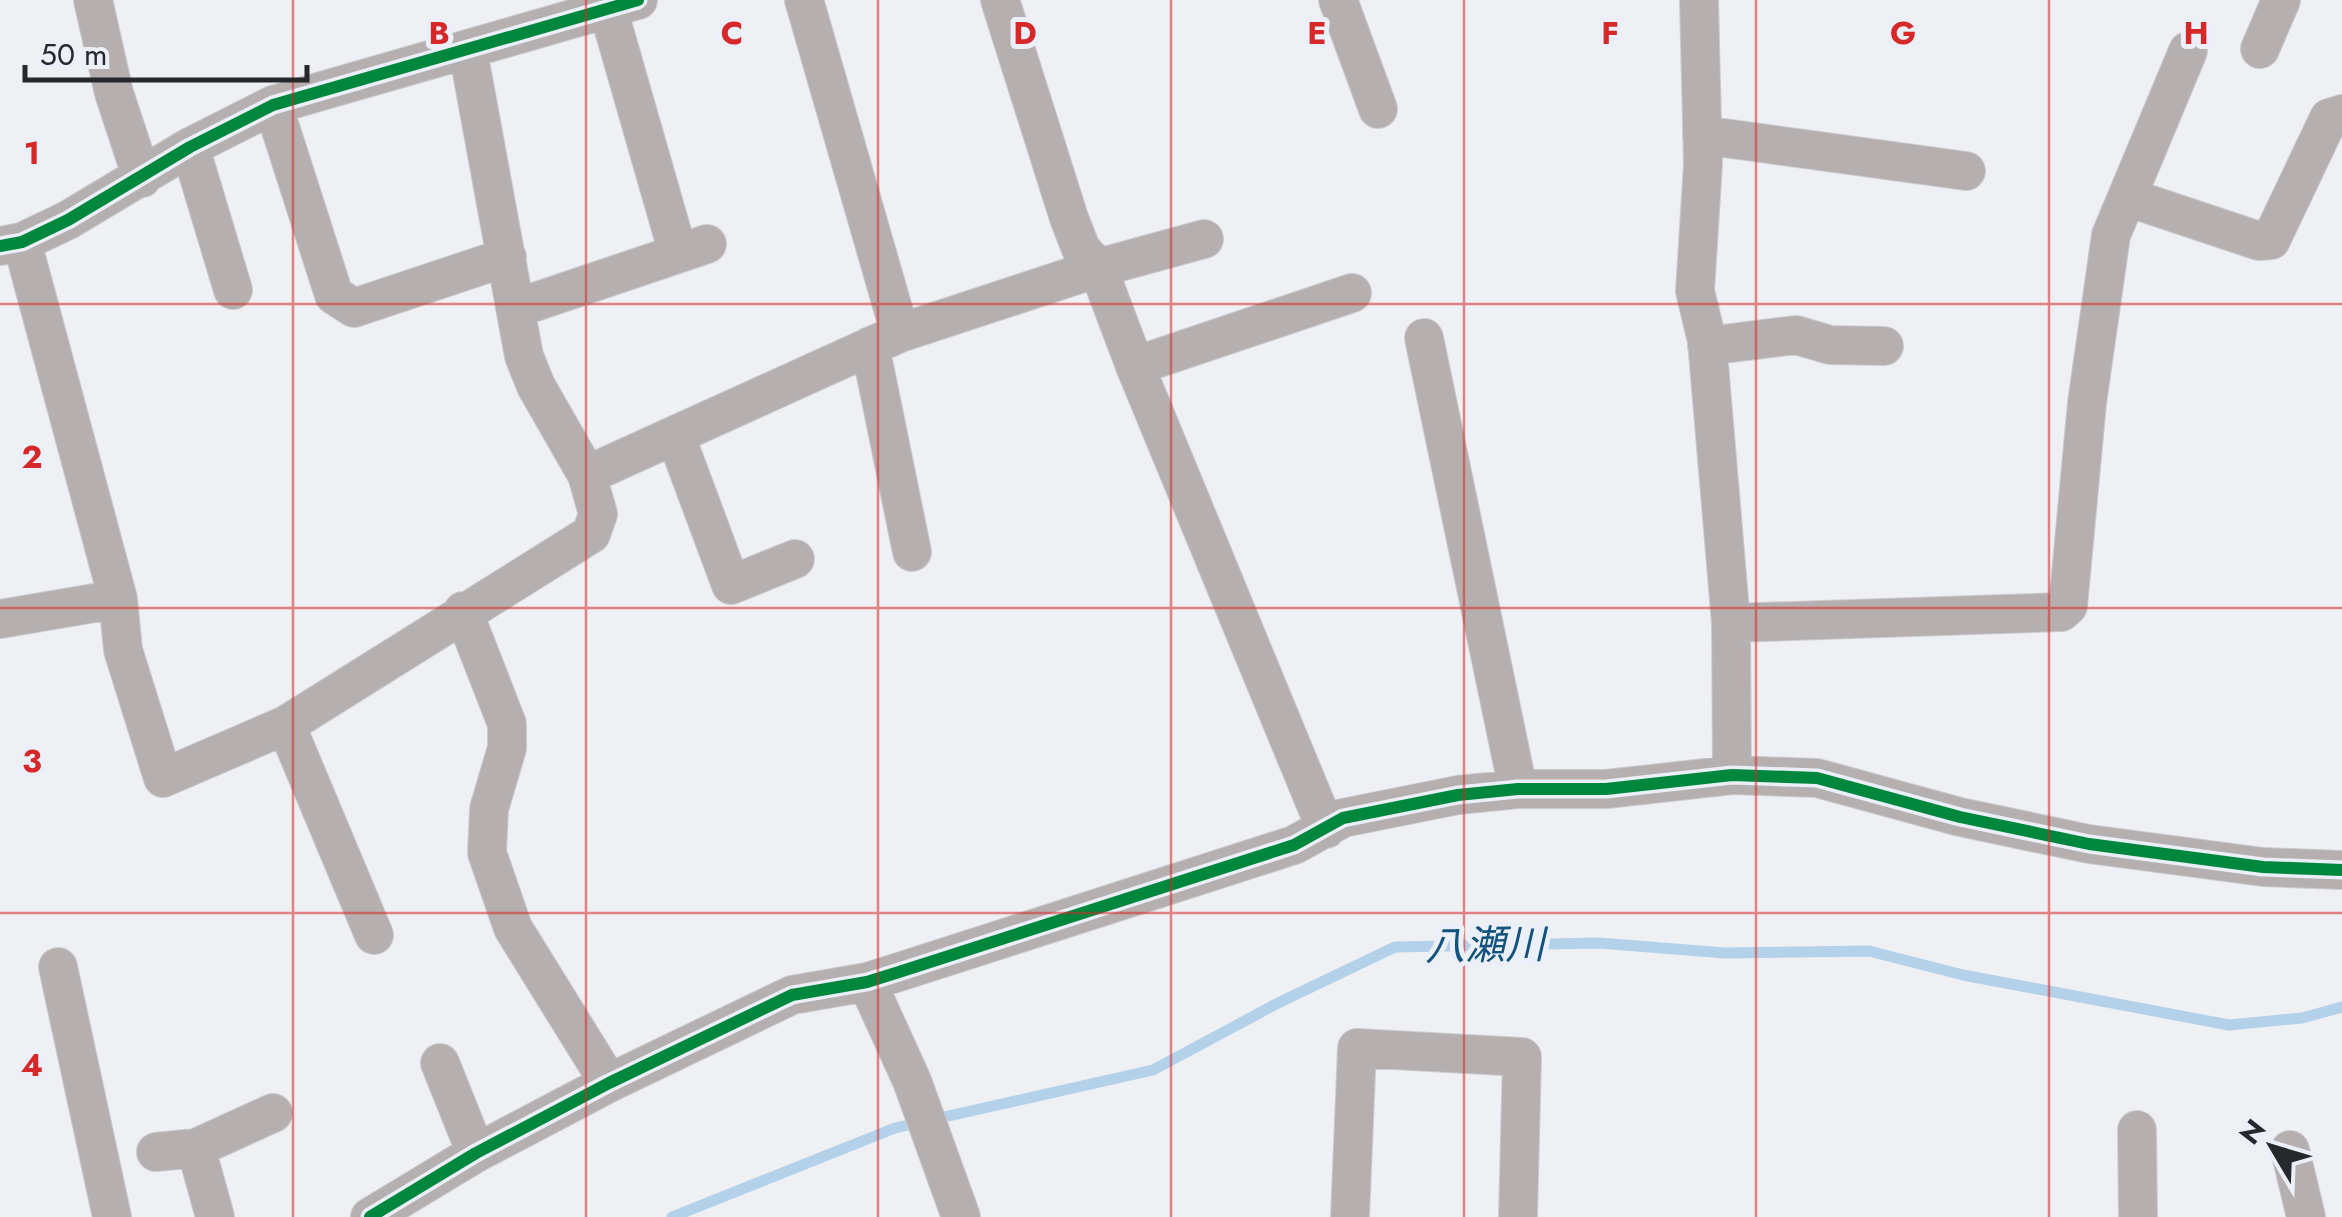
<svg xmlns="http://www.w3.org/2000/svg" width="2342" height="1217" font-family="Jost,'Noto Sans JP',sans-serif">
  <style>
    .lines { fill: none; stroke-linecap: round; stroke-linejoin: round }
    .stream { stroke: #b4d1ea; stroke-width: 11 }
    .minor-casing { stroke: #cbcccf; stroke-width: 40 }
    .minor { stroke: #b5afb0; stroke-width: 38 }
    .cycleway-casing { stroke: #eaeff8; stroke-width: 19 }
    .cycleway { stroke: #00873e; stroke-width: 12 }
    .grid { fill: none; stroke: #d62828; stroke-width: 2.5; stroke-opacity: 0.55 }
    .labels { text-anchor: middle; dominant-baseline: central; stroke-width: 10; stroke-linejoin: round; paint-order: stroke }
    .water-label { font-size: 40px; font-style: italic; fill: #12537e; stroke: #eaeff8 }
    .grid-label { font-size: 32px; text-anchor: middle; font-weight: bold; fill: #d62828; stroke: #eaeff8; stroke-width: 10; stroke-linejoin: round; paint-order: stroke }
  </style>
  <rect width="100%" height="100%" fill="#eef0f4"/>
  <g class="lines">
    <!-- stream -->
    <path class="stream" d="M672 1217 895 1128 1153 1070 1280 1002 1395 947 1599 943 1725 953 1869 951 1963 975 2229 1025 2302 1018 2342 1007"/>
    <!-- minor casing -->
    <g class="minor-casing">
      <path id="minor" d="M93 0 114 93 142 178
        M804 0 900 333 1098 268 1204 239
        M1000 0 1069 218 1081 249 1098 268 1135 366 1326 829
        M1338 0 1378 109
        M1699 0 1703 164 1695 291 1707 341 1731 623 1732 775
        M608 9 678 253
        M2260 49 2281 0
        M468 51 524 356 536 386 587 475
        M273 105 334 295 354 308 507 257
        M1702 135 1966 171
        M190 147 233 290
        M2127 197 2188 51
        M0 246 22 242 68 220 190 147 273 105 638 0
        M517 308 707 244
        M1424 338 1518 789
        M870 346 912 552
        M1707 346 1796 335 1830 345 1884 346
        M1135 366 1352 293
        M676 437 731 585 795 559
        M118 599 123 650 163 778 286 725 591 534 598 514 587 475 900 333
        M463 611 507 724V748L489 809 487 853 513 928 609 1083
        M0 619 118 599 22 242
        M1731 623 2061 612 2068 606 2087 403 2111 235 2127 197 2259 241 2271 240 2329 118 2342 114
        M286 725 374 935
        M58 967 112 1217
        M867 982 912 1081 961 1217
        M440 1063 476 1153
        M2137 1130 2138 1217
        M2290 1150 2306 1217
        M156 1152 196 1148
        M215 1217 196 1148 273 1113
        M370 1217 476 1153 609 1083 792 995 867 982 899 972 1294 845 1343 818 1458 795 1518 789H1606L1732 775 1817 778 1960 817 2089 844 2263 867 2342 870
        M1350 1217 1357 1048 1522 1057 1518 1217"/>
    </g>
    <!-- minor -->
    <use href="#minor" class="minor"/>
    <!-- cycleway casing -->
    <g class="cycleway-casing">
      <path id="cycleway" d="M0 246 22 242 68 220 190 147 273 105 638 0
        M370 1217 476 1153 609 1083 792 995 867 982 899 972 1294 845 1343 818 1458 795 1518 789H1606L1732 775 1817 778 1960 817 2089 844 2263 867 2342 870"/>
    </g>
    <!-- cycleway -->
    <use href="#cycleway" class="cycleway"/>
  </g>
  <!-- grid -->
  <path class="grid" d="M293 0V1217M586 0V1217M878 0V1217M1171 0V1217M1464 0V1217M1756 0V1217M2049 0V1217M0 304H2342M0 608H2342M0 913H2342"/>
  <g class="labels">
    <!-- water labels -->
    <g class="water-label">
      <text transform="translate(1485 945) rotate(-1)">八瀬川</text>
    </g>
  </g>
  <g class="grid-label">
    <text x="439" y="44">B</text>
    <text x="732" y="44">C</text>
    <text x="1025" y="44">D</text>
    <text x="1317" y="44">E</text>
    <text x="1610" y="44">F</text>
    <text x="1903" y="44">G</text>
    <text x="2196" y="44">H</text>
    <text x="32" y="164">1</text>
    <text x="32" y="468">2</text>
    <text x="32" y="772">3</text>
    <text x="32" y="1076">4</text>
  </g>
  <!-- north arrow -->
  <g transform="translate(2272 1147) rotate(308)" stroke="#eaeff8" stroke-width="8" paint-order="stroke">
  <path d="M0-8L18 38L0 25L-18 38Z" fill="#26282b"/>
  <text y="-15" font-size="28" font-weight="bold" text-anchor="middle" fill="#26282b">N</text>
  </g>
  <!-- scale -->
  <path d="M25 65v15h282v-15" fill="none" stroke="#26282b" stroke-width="5"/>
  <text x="40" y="65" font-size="30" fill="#26282b" stroke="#eaeff8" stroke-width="8" paint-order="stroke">50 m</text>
</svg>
